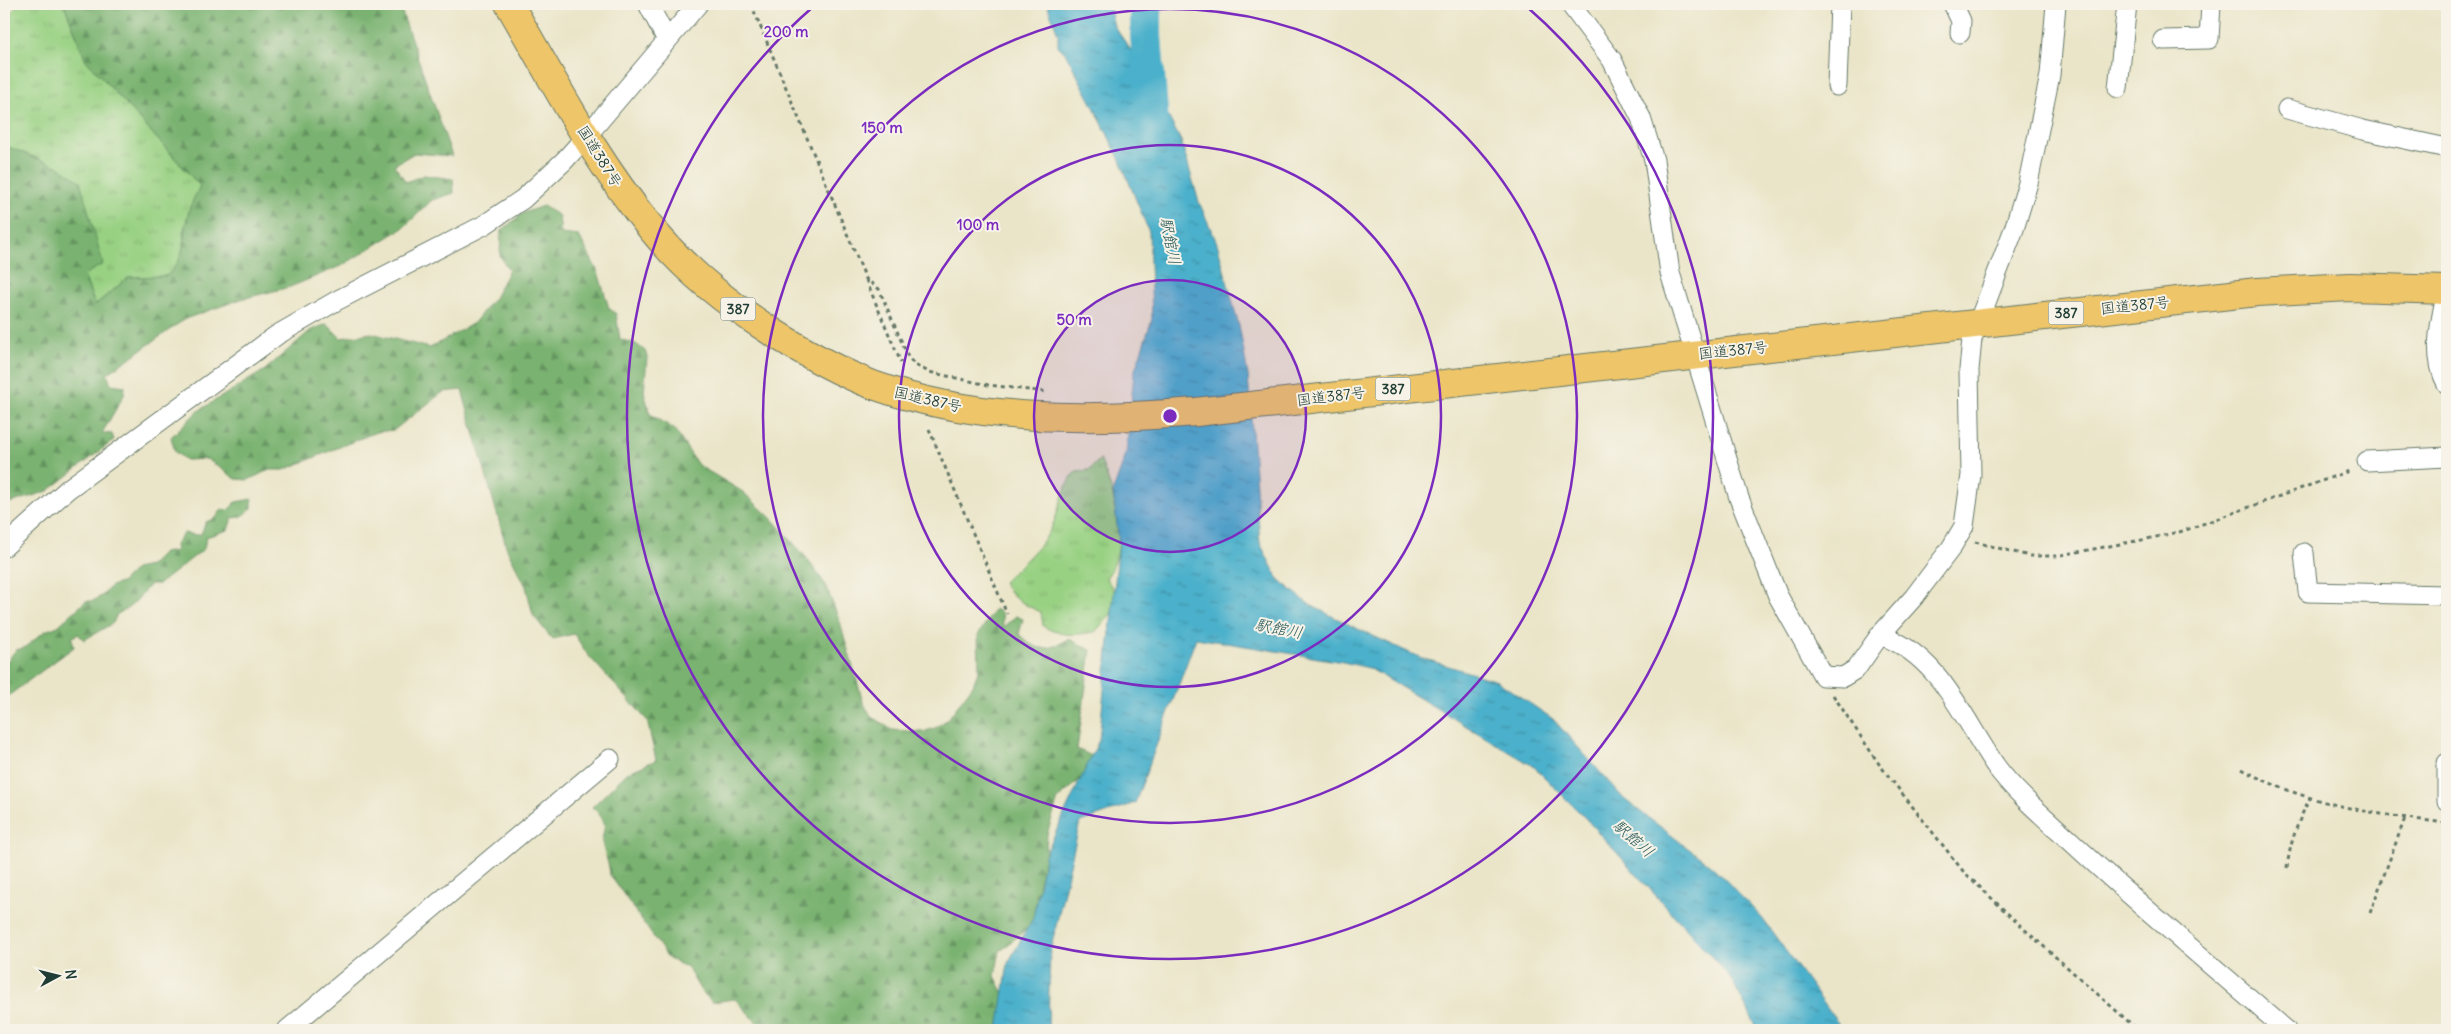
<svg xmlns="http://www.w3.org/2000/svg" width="2451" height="1034" font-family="Delius,'Klee One',sans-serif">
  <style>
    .grass { fill: url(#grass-tufts); stroke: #5c875c }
    .forest { fill: url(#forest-firs); stroke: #4c7852 }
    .water { fill: url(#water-ripples); stroke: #357680 }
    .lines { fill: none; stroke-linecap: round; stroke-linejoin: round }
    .river { stroke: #4bb0cb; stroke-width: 32 }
    .minor-casing { stroke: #667868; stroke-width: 21 }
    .highway-casing { stroke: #667868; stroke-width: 30 }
    .path { stroke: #667868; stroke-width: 3; stroke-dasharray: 4 4; stroke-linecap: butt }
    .minor { stroke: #fff; stroke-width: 19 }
    .highway { stroke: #eec569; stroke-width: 28 }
    .ring { fill: none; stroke: #7b2cbf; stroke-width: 2.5 }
    .labels { text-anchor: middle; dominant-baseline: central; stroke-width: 4; stroke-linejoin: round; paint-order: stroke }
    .shield { fill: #f7f3e8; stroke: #60746a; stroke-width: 1 }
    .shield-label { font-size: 14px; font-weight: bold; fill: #1f3d34 }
    .street-label { font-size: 15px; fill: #1f3d34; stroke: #f7f3e8 }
    .water-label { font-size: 16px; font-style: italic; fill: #2a5a5a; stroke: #f7f3e8 }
    .centre { fill: #7b2cbf; stroke: #f7f3e8; stroke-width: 2.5 }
    .ring-label { font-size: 15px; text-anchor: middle; font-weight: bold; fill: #7b2cbf; stroke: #f7f3e8; stroke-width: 4; stroke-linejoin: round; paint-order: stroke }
  </style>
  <defs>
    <pattern id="grass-tufts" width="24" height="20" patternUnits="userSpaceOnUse" patternTransform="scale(1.25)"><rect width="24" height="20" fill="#99d183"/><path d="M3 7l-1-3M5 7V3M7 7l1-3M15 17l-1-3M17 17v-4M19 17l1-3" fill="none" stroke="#83b472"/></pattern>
    <pattern id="forest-firs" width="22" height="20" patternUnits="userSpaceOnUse" patternTransform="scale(1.25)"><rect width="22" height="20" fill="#7ab371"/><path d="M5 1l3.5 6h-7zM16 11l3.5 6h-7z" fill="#63935e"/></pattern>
    <pattern id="water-ripples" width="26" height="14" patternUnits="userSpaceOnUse" patternTransform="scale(1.25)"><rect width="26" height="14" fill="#4bb0cb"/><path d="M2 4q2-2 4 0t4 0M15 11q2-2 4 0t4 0" fill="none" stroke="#3e90a6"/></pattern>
  </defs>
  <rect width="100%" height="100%" fill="#f7f3e8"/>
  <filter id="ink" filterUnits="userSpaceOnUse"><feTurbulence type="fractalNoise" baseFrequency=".02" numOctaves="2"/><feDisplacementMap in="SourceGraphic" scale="10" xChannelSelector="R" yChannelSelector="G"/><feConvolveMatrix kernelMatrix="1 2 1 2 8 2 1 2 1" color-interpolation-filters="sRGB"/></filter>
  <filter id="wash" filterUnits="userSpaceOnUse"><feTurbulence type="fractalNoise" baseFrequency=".0096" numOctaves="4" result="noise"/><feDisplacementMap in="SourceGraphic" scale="20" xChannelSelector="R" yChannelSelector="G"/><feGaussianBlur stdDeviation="1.12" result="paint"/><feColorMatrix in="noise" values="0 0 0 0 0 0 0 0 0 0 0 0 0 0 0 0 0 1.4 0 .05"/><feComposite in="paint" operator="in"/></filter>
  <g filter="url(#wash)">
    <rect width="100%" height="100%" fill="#eae5c8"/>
    <!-- grass -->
    <path class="grass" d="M19 4H64L86 60 200 186 189 211 183 233 185 247 179 263 167 276 129 277 95 305 84 275 11 148H4V20Z
      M1100 459C1114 493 1132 545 1106 578L1117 595 1111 614 1095 632C1075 635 1061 637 1043 626L1041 612C1024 605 1012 598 1003 582 1019 566 1040 549 1051 529 1060 510 1062 487 1076 471L1090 470Z"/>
    <!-- forest -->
    <path class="forest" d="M64 4H399L452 156 414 153 394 165 406 182 424 175 453 179 454 193 432 200 403 228 343 265 290 287 241 299 185 319 107 374 111 384 125 386 124 395 102 433 112 434 114 440 48 491 4 505V148H11L59 167 80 181 103 264 84 275 95 305 129 277 167 276C191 250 179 241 189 212 191 203 196 194 200 186L86 60Z
      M543 206 559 216 561 234 579 236 598 272 609 308 616 314 620 339 636 344 645 351 647 357 644 392 650 414 674 429 698 465 743 492 772 519 805 556 825 584 839 619 863 702 870 715 892 730 923 732 935 728 948 719 973 685 979 669 978 635 995 609 1002 613 1003 627 1016 616 1023 619 1019 634C1037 653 1047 651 1069 639L1091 650 1077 749 1096 758 1082 778 1058 799 1047 834 1045 862 1039 882 1038 907 1032 925 1000 951 995 976 1005 996 999 1030H764L735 999 712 1002 701 991 687 967 669 959 610 875C609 862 606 859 603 847 599 830 614 827 592 807L627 773 656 760 647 720 587 654 574 634 552 639 533 615 526 586 507 549 462 390 443 392 394 430 376 432 284 470H269L248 480 236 479 207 459 186 460 175 452 171 437 198 411 265 370 311 330 327 324 341 338 371 333 430 348 474 323 494 298 509 270 500 256 501 231 523 213Z
      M252 499V508L241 517 232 518 228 530 206 537 204 549 159 584H150C139 597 134 607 117 614L113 623 84 640 78 634 72 638 74 647 4 699V665L16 650 24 648 45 631 58 626 86 601H93L103 595 111 586 121 583 135 569 150 566 163 553 176 551 175 545 184 533 196 535 201 534 206 522 216 518 222 509 227 511 236 502Z"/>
    <!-- water -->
    <path class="water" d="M1047 4H1109L1114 26 1142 66 1181 141 1199 202 1217 243 1240 330 1248 375 1260 543 1278 579 1310 605 1358 629 1419 657 1497 681 1553 719 1624 799 1714 868 1762 918 1843 1030H1758L1730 977 1587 820 1533 766 1369 668 1343 662 1196 638 1135 803 1080 822 1050 952 1048 1030H998L1008 963 1033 918 1045 855 1099 740 1119 542 1113 491 1126 454 1134 373 1152 319 1149 232 1120 160 1096 111 1066 54 1058 46V34Z"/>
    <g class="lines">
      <!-- river -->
      <path class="river" d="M1146 4V36L1153 124"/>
    </g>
  </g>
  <g filter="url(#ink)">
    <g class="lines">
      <!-- minor casing -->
      <g class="minor-casing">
        <path id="minor" d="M648 4 667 40
          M1570 4 1612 60 1641 118 1654 160 1670 273 1739 498 1778 596 1823 676 1843 677 1856 669 1880 635 1914 597 1951 548 1964 526 1971 475 1969 370 1972 339 2014 229 2028 183 2050 75 2056 4
          M1953 4 1961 21 1960 33
          M2163 40 2209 39 2211 4
          M1837 86 1840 4
          M2118 88 2127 4
          M2287 109 2363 130 2447 148
          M2447 290C2441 320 2431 355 2447 384
          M2367 461 2447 457
          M4 547 68 489 277 335 336 301 484 225 523 199 564 161 590 132 698 4
          M2304 553 2308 592 2447 595
          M1880 635C1939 655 1963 718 1995 765 2015 793 2050 822 2076 846 2144 909 2216 969 2286 1030
          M2447 763V801
          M287 1030 610 759"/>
      </g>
      <!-- highway casing -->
      <g class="highway-casing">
        <path id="highway" d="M509 4C553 79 594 160 651 228 684 269 725 302 769 330 802 351 836 371 873 385 976 422 1088 421 1196 412L2257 292 2350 287 2447 290"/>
      </g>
      <!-- path -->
      <path class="path" d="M751 4 866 279 879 289 909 359 917 366 929 372 988 385 1046 392
        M866 280 901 363
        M929 429 1007 614
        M1975 542 2029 556H2056L2147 539 2183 531 2352 470
        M1833 695 1879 764 1963 871 2024 929 2138 1030
        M2242 769C2304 804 2377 815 2447 823
        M2287 868C2290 842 2298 821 2310 798
        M2370 913 2405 818"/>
      <!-- minor -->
      <use href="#minor" class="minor"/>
      <!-- highway -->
      <use href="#highway" class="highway"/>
    </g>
  </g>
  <!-- distance rings -->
  <circle cx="1170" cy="416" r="136" fill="#7b2cbf" fill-opacity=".12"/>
  <g class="ring">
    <circle cx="1170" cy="416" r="136"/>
    <circle cx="1170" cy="416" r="271"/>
    <circle cx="1170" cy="416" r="407"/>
    <path d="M1526 6A543 543 0 1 1 814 6"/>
  </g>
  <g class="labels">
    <!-- shield labels -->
    <g class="shield">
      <rect x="720.5" y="297.5" width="35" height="23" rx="4"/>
      <rect x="2048.5" y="301.5" width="35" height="23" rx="4"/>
      <rect x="1375.5" y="377.5" width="35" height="23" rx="4"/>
    </g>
    <g class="shield-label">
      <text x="738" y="309">387</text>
      <text x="2066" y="313">387</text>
      <text x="1393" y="389">387</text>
    </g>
    <!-- street labels -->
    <g class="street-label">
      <text transform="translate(600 156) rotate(58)">国道387号</text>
      <text transform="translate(2135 305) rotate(-6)">国道387号</text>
      <text transform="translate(1733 350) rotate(-6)">国道387号</text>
      <text transform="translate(1331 396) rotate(-7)">国道387号</text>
      <text transform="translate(928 399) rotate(13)">国道387号</text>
    </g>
    <!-- water labels -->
    <g class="water-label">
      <text transform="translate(1171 241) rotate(79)">駅館川</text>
      <text transform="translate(1279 628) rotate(11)">駅館川</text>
      <text transform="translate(1634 838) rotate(41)">駅館川</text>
    </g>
  </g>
  <circle cx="1170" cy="416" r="8" class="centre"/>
  <g class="ring-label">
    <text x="786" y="37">200 m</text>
    <text x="882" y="133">150 m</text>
    <text x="978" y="230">100 m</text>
    <text x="1074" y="325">50 m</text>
  </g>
  <!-- margin -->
  <rect width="2451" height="1034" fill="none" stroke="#f7f3e8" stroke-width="20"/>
  <!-- north arrow -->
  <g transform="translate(58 976) rotate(83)" stroke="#f7f3e8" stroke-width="4" paint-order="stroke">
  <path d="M0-4L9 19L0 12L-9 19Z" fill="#1f3d34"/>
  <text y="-8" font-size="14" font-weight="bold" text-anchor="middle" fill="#1f3d34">N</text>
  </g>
</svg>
